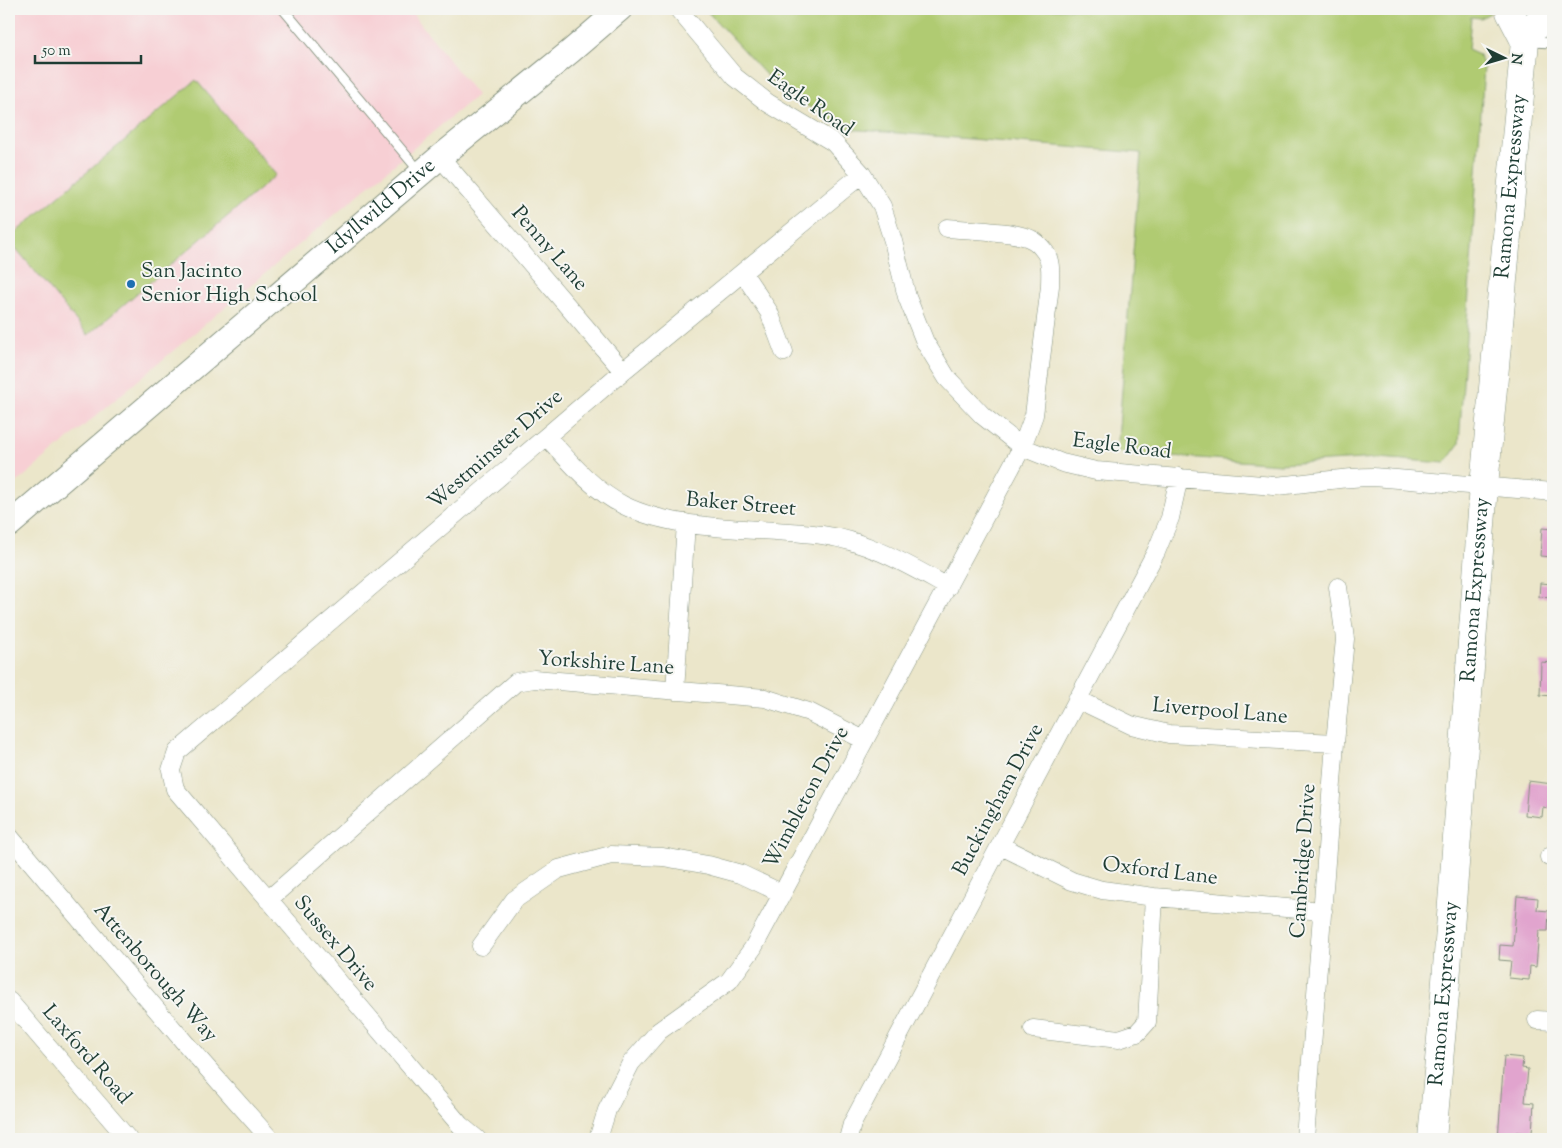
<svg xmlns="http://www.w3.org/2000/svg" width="1562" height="1148" font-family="'Sorts Mill Goudy',serif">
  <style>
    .built { fill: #f7cfd4 }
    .green { fill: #b0cb72; stroke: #688453 }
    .building { fill: #e1a4ce }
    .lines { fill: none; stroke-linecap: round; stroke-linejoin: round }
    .lane-casing { stroke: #85927f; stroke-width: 11 }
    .street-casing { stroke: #85927f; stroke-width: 19 }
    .secondary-casing { stroke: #85927f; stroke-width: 26 }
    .primary-casing { stroke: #85927f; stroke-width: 29 }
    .lane { stroke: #fff; stroke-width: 9 }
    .street { stroke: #fff; stroke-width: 18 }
    .secondary { stroke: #fff; stroke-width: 24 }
    .primary { stroke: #fff; stroke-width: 28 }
    .poi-dot { fill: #1f6fb2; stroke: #f6f6f2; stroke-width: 2 }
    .labels { text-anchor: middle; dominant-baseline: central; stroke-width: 4; stroke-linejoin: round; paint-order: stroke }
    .street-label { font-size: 21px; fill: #1f3d34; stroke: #f6f6f2 }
    .poi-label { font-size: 21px; fill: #1f3d34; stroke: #f6f6f2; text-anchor: start }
  </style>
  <rect width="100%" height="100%" fill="#f6f6f2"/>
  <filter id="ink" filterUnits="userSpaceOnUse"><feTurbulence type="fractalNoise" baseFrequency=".02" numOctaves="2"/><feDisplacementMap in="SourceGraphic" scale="10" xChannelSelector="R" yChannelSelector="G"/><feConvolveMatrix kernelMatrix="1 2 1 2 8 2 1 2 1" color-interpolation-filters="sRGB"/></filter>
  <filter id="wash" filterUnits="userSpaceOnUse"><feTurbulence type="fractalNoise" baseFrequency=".0096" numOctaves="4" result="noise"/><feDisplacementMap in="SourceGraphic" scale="20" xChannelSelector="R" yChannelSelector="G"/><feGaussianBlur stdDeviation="1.12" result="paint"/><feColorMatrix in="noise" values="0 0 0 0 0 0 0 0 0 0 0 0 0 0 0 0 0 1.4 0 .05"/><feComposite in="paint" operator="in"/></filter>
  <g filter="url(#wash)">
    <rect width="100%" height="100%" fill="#ebe6ca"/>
    <!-- built -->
    <path class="built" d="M9 9H409L477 95 9 489Z"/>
    <!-- green -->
    <path class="green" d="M705 9H1490V13L1481 18 1471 17 1468 50 1479 55 1484 66 1459 444 1445 463 1378 458 1280 464 1117 452 1141 153 848 129 780 90Z
      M196 80 276 175 88 335 9 240V238Z"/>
    <g id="blocks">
      <!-- building -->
      <path class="building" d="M1542 528 1553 529V557L1540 556Z
        M1540 583 1553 584V598L1539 597Z
        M1541 662 1553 663V696L1540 695Z
        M1528 781 1553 784V809L1543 807 1542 817 1525 815Z
        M1517 896 1538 898 1537 910 1549 911 1548 931H1539L1536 967 1530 966 1529 980 1509 978 1511 961 1499 960 1500 945 1513 946Z
        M1504 1056 1523 1058 1522 1068 1528 1069 1525 1102 1534 1103 1532 1133 1516 1132V1139H1498Z"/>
    </g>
  </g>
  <g filter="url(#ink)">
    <use href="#blocks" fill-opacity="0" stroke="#85927f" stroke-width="1"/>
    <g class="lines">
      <!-- lane casing -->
      <g class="lane-casing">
        <path id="lane" d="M283 9 421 173
          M1531 42 1553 43"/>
      </g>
      <!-- street casing -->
      <g class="street-casing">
        <path id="street" d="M678 9 735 77 768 103 833 142 862 174 882 206 893 241 907 297 925 342 947 378 983 416 1022 447 1062 463 1096 471 1274 486C1307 484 1340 477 1373 477L1553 492
          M440 157 623 371
          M743 273 769 312 784 352
          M547 437C569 461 594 491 623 505 680 533 759 527 822 535 868 541 908 565 948 587
          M675 691 686 523
          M1077 699 1131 725 1169 734 1335 743
          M9 836 185 1043 270 1139
          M1001 846 1072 881 1102 890 1154 897 1323 911
          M1549 857 1553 858
          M268 900 516 682 534 679 765 698 809 712 864 740
          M481 946 514 900 559 869 611 855 663 857 708 865 741 874 781 893
          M9 1001 128 1139
          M1537 1020 1553 1021
          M1033 1029 1119 1039 1137 1033 1147 1022 1154 897
          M477 1139 460 1125 175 789 171 770 177 752 623 371 862 174
          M598 1139 607 1110 631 1063 659 1031 729 981 753 948 1022 447 1034 415 1050 286C1050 275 1052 262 1045 252 1042 248 1036 241 1031 239 1015 231 967 230 947 228
          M848 1139 852 1124 1156 552 1170 518 1179 477
          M1305 1139 1335 743 1345 639 1338 587"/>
      </g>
      <!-- secondary casing -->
      <g class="secondary-casing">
        <g id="secondary">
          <path id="s1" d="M9 525 440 157 571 51 620 9"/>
        </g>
      </g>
      <!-- primary casing -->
      <g class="primary-casing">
        <g id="primary">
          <path d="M1510 9V12L1525 41"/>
          <path id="s2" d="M1432 1139 1445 994 1484 486 1525 41 1547 9"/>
        </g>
      </g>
      <!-- lane -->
      <use href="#lane" class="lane"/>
      <!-- street -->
      <use href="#street" class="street"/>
      <!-- secondary -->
      <use href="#secondary" class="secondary"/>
      <!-- primary -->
      <use href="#primary" class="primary"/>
    </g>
  </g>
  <!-- markers -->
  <circle class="poi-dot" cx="131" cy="284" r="5"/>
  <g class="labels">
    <!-- street labels -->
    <g class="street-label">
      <text transform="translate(810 104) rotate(35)">Eagle Road</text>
      <text stroke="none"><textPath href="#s2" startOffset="956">Ramona Expressway</textPath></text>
      <text stroke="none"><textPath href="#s1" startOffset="490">Idyllwild Drive</textPath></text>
      <text transform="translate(549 249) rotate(49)">Penny Lane</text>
      <text transform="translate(1122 447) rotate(7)">Eagle Road</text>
      <text transform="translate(496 450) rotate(-41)">Westminster Drive</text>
      <text transform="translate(741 505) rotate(5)">Baker Street</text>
      <text stroke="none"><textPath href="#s2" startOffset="551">Ramona Expressway</textPath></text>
      <text transform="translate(606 664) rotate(4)">Yorkshire Lane</text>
      <text transform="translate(1220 712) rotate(5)">Liverpool Lane</text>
      <text transform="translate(807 798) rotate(-62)">Wimbleton Drive</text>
      <text transform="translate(999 800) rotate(-62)">Buckingham Drive</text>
      <text transform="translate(1304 861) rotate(-86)">Cambridge Drive</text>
      <text transform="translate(1160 872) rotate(7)">Oxford Lane</text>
      <text transform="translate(335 944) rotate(50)">Sussex Drive</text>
      <text transform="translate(155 973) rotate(49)">Attenborough Way</text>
      <text stroke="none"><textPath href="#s2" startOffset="146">Ramona Expressway</textPath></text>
      <text transform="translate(86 1055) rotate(49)">Laxford Road</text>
    </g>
    <!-- poi labels -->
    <g class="poi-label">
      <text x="141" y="272">San Jacinto<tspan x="141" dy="24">Senior High School</tspan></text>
    </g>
  </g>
  <!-- margin -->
  <rect width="1562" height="1148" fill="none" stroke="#f6f6f2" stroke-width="30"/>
  <!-- north arrow -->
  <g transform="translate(1504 58) rotate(95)" stroke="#f6f6f2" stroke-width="4" paint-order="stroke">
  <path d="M0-4L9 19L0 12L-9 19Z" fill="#1f3d34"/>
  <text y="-8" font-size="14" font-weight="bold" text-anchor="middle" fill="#1f3d34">N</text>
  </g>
  <!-- scale -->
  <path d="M35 55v8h106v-8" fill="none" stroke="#1f3d34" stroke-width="2.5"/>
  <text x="42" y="55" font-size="15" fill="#1f3d34" stroke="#f6f6f2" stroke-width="4" paint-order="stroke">50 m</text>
</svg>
